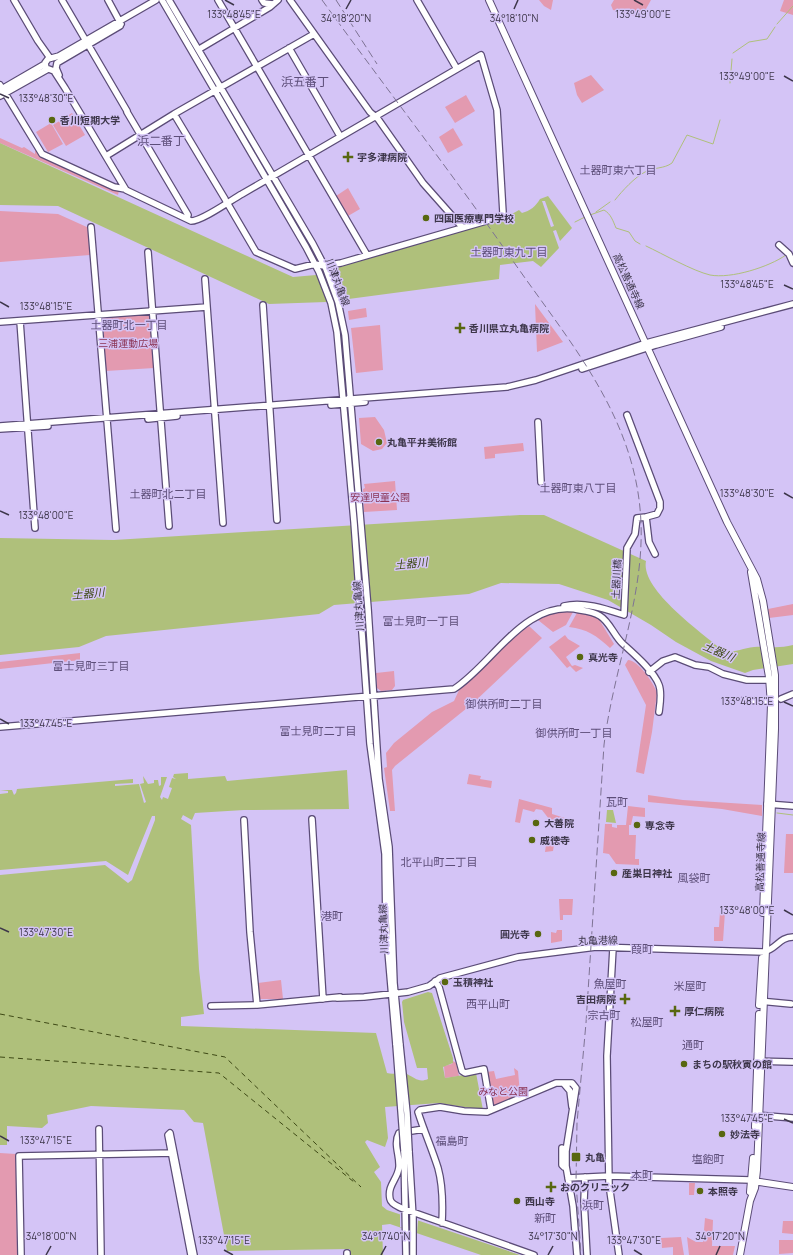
<svg xmlns="http://www.w3.org/2000/svg" width="793" height="1255" font-family="Manrope,'Noto Sans JP',sans-serif">
  <style>
    .green { fill: #e39ab0 }
    .water { fill: #afc07b; fill-rule: evenodd }
    .pier { fill: #d4c4f6 }
    .lines { fill: none; stroke-linecap: round; stroke-linejoin: round }
    .stream { stroke: #afc07b; stroke-width: 1 }
    .ferry { stroke: #3e4915; stroke-width: 1; stroke-dasharray: 5 4; stroke-linecap: butt }
    .secondary-casing { stroke: #5b4c77; stroke-width: 8 }
    .primary-casing { stroke: #5b4c77; stroke-width: 8 }
    .secondary { stroke: #fff; stroke-width: 5.5 }
    .primary { stroke: #fff; stroke-width: 6 }
    .rail { stroke: #7e7394; stroke-width: 1; stroke-dasharray: 8 4; stroke-linecap: butt }
    .secondary-bridge-casing { stroke: #5b4c77; stroke-width: 8; stroke-linecap: butt }
    .secondary-bridge { stroke: #fff; stroke-width: 5.5 }
    .ticks { fill: none; stroke: #3d364a; stroke-width: 1.5 }
    .poi-dot { fill: #586710; stroke: #d4c4f6; stroke-width: 1.5 }
    .labels { text-anchor: middle; dominant-baseline: central; stroke-width: 3; stroke-linejoin: round; paint-order: stroke }
    .poi-label { font-size: 10px; font-weight: bold; fill: #3d364a; stroke: #d4c4f6; text-anchor: start }
    .street-label { font-size: 10px; fill: #3d364a; stroke: #d4c4f6 }
    .park-label { font-size: 10px; fill: #8a3253; stroke: #d4c4f6 }
    .neighbourhood-label { font-size: 11px; fill: #5d4e79; stroke: #d4c4f6 }
    .water-label { font-size: 11px; font-style: italic; fill: #3e4915; stroke: #d4c4f6 }
    .quarter-label { font-size: 12px; fill: #5d4e79; stroke: #d4c4f6 }
    .ticks-label { font-size: 10px; text-anchor: middle; fill: #3d364a; stroke: #d4c4f6; stroke-width: 3; stroke-linejoin: round; paint-order: stroke }
  </style>
  <rect width="100%" height="100%" fill="#d4c4f6"/>
  <!-- green -->
  <path class="green" d="M539 0H553L551 10 544 6Z
    M614 0H651L642 16 630 15 613 10 611 5Z
    M784 0H793V15L780 11Z
    M591 75 604 90 582 103 577 95 574 83Z
    M466 95 475 111 455 123 445 107Z
    M72 113 85 135 66 146 53 125Z
    M51 123 63 144 48 152 36 132Z
    M453 128 463 145 448 153 439 137Z
    M0 138 22 148 24 147 35 154V150L42 156 119 191 118 195 0 143Z
    M348 188 360 209 348 216 336 196Z
    M0 211 58 214 89 228 90 255 0 262Z
    M535 304 563 342 537 352Z
    M366 308 367 317 349 320 348 311Z
    M150 315 154 368 106 371 103 317Z
    M380 325 383 370 356 373 351 328Z
    M375 417 384 430 387 443 382 449 373 451 361 444 359 418Z
    M523 443 524 451 495 454V458L485 459 484 447Z
    M395 481 397 510 364 512 363 489 365 488 364 484Z
    M793 604V615L769 618 768 609Z
    M561 609 572 610 573 612 566 625 553 632 538 620 546 614Z
    M578 611 597 616 614 644 610 648C597 636 587 629 569 627Z
    M529 626 542 638 472 704 395 766 392 770 395 811H390L384 768 387 767 386 753 394 743 432 712 454 701 460 688 511 639Z
    M565 635 568 639 580 646 566 657 572 666 575 665 583 668 576 672 570 666 567 668 549 647Z
    M80 653V660L0 669V662Z
    M628 660C638 660 654 683 657 693L652 732 644 774 636 772 646 705 625 665Z
    M394 671 395 686 392 690 381 691 377 688 376 673Z
    M469 774 481 776 480 779 492 781 491 788 467 784Z
    M648 795 683 800 762 805V816L722 809 648 802Z
    M519 799 552 808V814L571 820 567 828 561 825 562 822 549 819 542 810 536 809 534 812 523 809 520 823 515 822Z
    M628 806 645 808V817L633 816 631 825H629V835H636L635 859H639V865L616 864 609 854 603 853 605 824H612V827L617 828V825H626Z
    M786 834H793V873H784Z
    M547 838 555 839 553 851 545 852Z
    M559 899H573L572 915H563V920H560Z
    M720 912H725L723 941H714V927H719Z
    M557 930H562V941L551 943V932L556 933Z
    M281 980 283 999H259L258 983Z
    M453 1061 456 1063 459 1076 445 1078 444 1066 452 1064Z
    M514 1068 518 1071 520 1094 518 1098 494 1107 492 1105 486 1072 494 1071 496 1079 515 1075Z
    M0 1153 16 1154 17 1255H0Z
    M689 1183H695L694 1195H689Z
    M705 1218 713 1220 712 1246H735L733 1255H689L687 1237 696 1242H703Z
    M783 1221H793V1234L782 1233Z
    M681 1237 684 1255H673V1247L662 1248 661 1238Z
    M779 1240H793V1253L779 1254Z"/>
  <!-- water -->
  <path class="water" d="M0 143 293 277 316 275 333 270V268L475 226 479 227 505 218 519 210 522 213C530 211 536 206 540 199L548 196 572 228 560 241 556 230 553 231 559 248 541 267 533 261 500 265 499 279 326 302 269 304 58 206 0 205ZM542 201H545L554 226 551 227Z
    M520 515H544L646 561C640 590 705 635 725 652 736 652 744 648 754 647 768 646 778 649 793 645V664L753 670 745 673 711 661 676 642 651 625 608 600 559 584 501 583 469 594 334 605 319 614 106 636 79 647 0 655V538L114 540Z
    M347 770 349 809 244 810 195 813 192 820 183 815 181 819 191 825 199 969 204 1014 181 1017V1026L376 1033 387 1073C393 1075 402 1072 407 1074 415 1078 419 1083 428 1079L427 1068H417L404 1022 402 1002 403 1000 428 992 432 993 453 1058V1063L443 1067 445 1078 476 1073 483 1110 439 1103 385 1107 388 1138 385 1147 367 1140 365 1142 380 1167 374 1172 381 1182 382 1206 387 1210 520 1255H481L390 1224 382 1225 383 1255H350V1249L227 1251 203 1123 194 1122 184 1110 91 1106 47 1115 48 1123 42 1128 7 1126V1145H0V875L105 865 128 883 132 880 155 820V816H152L128 875 106 861 0 870V794L8 793V791L0 790H12L14 795 16 793 17 789 133 779V783L115 784V786L139 784 144 803 146 802 140 784 144 783 143 776 148 784 154 783V780H158L159 786 161 785V777H167L160 797 162 800 163 797 168 799 172 788 169 787 172 778 176 779 173 777 174 774 188 773V779L225 776 227 781Z
    M607 810H613L616 823 606 822Z"/>
  <!-- pier -->
  <path class="pier" d="M400 1213 418 1220 417 1233 400 1227Z"/>
  <g class="lines">
    <!-- stream -->
    <path class="stream" d="M777 24 793 6
      M733 53 749 42 767 39 775 27
      M730 83 732 59
      M615 200C622 191 635 177 645 172 654 167 664 169 672 163L687 135 713 144 720 120
      M596 212 610 202
      M590 215 604 210C611 214 613 221 616 228L629 232 635 241 640 244
      M575 222 585 217
      M646 246C663 254 693 271 710 275 731 279 769 267 786 255
      M777 813 793 815"/>
    <!-- ferry -->
    <path class="ferry" d="M0 1014 225 1057 361 1187
      M0 1057 219 1073 354 1182"/>
    <!-- secondary casing -->
    <g class="secondary-casing">
      <path id="secondary" d="M14 0 38 41 50 58
        M62 0 127 111
        M108 0 121 24
        M156 0 59 56 48 59 45 63 46 68 54 71 65 88 126 190 191 221C202 221 231 200 242 194 322 148 401 101 481 55L497 110 503 213 500 217 341 263 324 266 315 264 295 269 256 252 229 206C228 204 226 202 225 199L174 114
        M162 0 306 247 319 272 331 303 337 332 354 522 370 744 385 854 386 928 396 1045
        M169 0 313 244 326 269 338 302 345 335 368 608 379 779 389 847 394 983 400 1045
        M218 0 367 255
        M262 0 264 3 273 4
        M290 0 370 112 378 119 423 183 462 227
        M417 0 457 69
        M201 48 270 7 278 0
        M289 48 340 136
        M59 75 56 68 57 63 120 26
        M0 85 42 154 114 187 125 189
        M0 90 45 64
        M0 96 48 69
        M127 112 188 215 187 218
        M106 156 174 114 314 34
        M91 227 116 529
        M779 245 789 254 793 263
        M148 252 169 526
        M205 279 223 523
        M263 305 277 520
        M20 321 35 528
        M0 322 207 307
        M582 369 656 345 721 327
        M331 405 365 402
        M627 415 660 502V508L657 514 646 517
        M148 419 177 416
        M538 422 541 482
        M0 426 507 387 536 380 646 343 793 304
        M0 429 48 426
        M564 606C583 601 606 609 624 615L627 548 635 534 637 518 646 517 649 542 655 554
        M649 672 663 661 675 657 695 665 709 667 723 674 747 680H769
        M781 699 793 694
        M744 700 766 701
        M0 727 454 689C494 663 525 598 580 610 587 611 594 612 600 616 610 622 614 636 623 644 634 654 654 671 659 685 662 693 660 704 659 712
        M767 804 793 806
        M312 819 323 999
        M244 820 250 932 257 1005
        M613 948 607 1056 609 1184 619 1255
        M435 981 439 987 462 1071 465 1073 484 1069 491 1110
        M337 998 364 997 408 992 429 986 440 978 518 957 596 947 763 952C776 950 779 937 793 937
        M760 1001 791 1004
        M211 1006 257 1005 340 997
        M757 1061 793 1062
        M564 1084 570 1091 572 1107
        M755 1115 793 1118
        M99 1129 101 1255
        M424 1129 399 1133C393 1144 400 1155 399 1167 398 1179 387 1185 390 1199 391 1204 397 1206 401 1208L534 1255
        M562 1148 566 1151V1166L564 1167 562 1165Z
        M404 1151 406 1255
        M409 1151 413 1217V1255
        M566 1166 573 1206 577 1255
        M585 1177 584 1201 587 1255
        M568 1178 609 1176 751 1180
        M442 1223C443 1204 443 1186 438 1168 432 1149 424 1131 418 1112L420 1110 440 1107 464 1111 487 1112 556 1083H572L576 1088 566 1151
        M347 1253V1255
        M21 1255 19 1156 174 1153
        M191 1255 168 1135 170 1133 194 1255"/>
    </g>
    <!-- primary casing -->
    <g class="primary-casing">
      <path id="primary" d="M489 0 727 522 757 579 763 601 775 675V729L757 1170 755 1188 750 1201 740 1255
        M751 572 769 677 771 705 763 913
        M759 1005 762 958
        M755 1127 759 1014
        M753 1181 793 1187
        M750 1192 753 1158"/>
    </g>
    <!-- secondary -->
    <use href="#secondary" class="secondary"/>
    <!-- primary -->
    <use href="#primary" class="primary"/>
    <!-- rail -->
    <path class="rail" d="M322 0C385 87 451 172 513 261 570 343 637 418 641 523 644 597 613 671 604 745L586 1023 577 1123 576 1182 581 1255
      M336 0 377 64"/>
    <!-- secondary-bridge casing -->
    <g class="secondary-bridge-casing">
      <path id="secondary-bridge" d="M396 1045 404 1151
        M400 1045 407 1113 409 1151"/>
    </g>
    <!-- secondary-bridge -->
    <use href="#secondary-bridge" class="secondary-bridge"/>
  </g>
  <!-- ticks -->
  <path class="ticks" d="M225 0 234 5M634 0 643 5M346 9 351 0M514 9 518 0M784 76 793 81M0 94 9 98M784 285 793 289M0 302 9 307M784 493 793 498M0 511 9 515M784 702 793 706M0 719 9 724M784 910 793 915M0 928 9 932M784 1119 793 1123M0 1136 9 1141M224 1250 233 1255M634 1250 642 1255M46 1255 51 1246M381 1255 386 1246M548 1255 553 1246M716 1255 720 1246"/>
  <!-- markers -->
  <g class="poi-dot">
    <circle cx="52" cy="120" r="4"/>
    <path d="M346 151h4v4h4v4h-4v4h-4v-4h-4v-4h4z"/>
    <circle cx="426" cy="218" r="4"/>
    <path d="M458 322h4v4h4v4h-4v4h-4v-4h-4v-4h4z"/>
    <circle cx="379" cy="442" r="4"/>
    <circle cx="580" cy="657" r="4"/>
    <circle cx="536" cy="823" r="4"/>
    <circle cx="637" cy="825" r="4"/>
    <circle cx="532" cy="840" r="4"/>
    <circle cx="614" cy="873" r="4"/>
    <circle cx="538" cy="934" r="4"/>
    <circle cx="445" cy="982" r="4"/>
    <path d="M623 993h4v4h4v4h-4v4h-4v-4h-4v-4h4z"/>
    <path d="M673 1005h4v4h4v4h-4v4h-4v-4h-4v-4h4z"/>
    <circle cx="684" cy="1064" r="4"/>
    <circle cx="722" cy="1134" r="4"/>
    <rect x="571" y="1152" width="10" height="10" rx="2"/>
    <path d="M549 1181h4v4h4v4h-4v4h-4v-4h-4v-4h4z"/>
    <circle cx="700" cy="1191" r="4"/>
    <circle cx="517" cy="1201" r="4"/>
  </g>
  <g class="labels">
    <!-- poi labels -->
    <g class="poi-label">
      <text x="60" y="120">香川短期大学</text>
      <text x="357" y="157">宇多津病院</text>
      <text x="434" y="218">四国医療専門学校</text>
      <text x="469" y="328">香川県立丸亀病院</text>
      <text x="387" y="442">丸亀平井美術館</text>
      <text x="588" y="657">真光寺</text>
      <text x="544" y="823">大善院</text>
      <text x="645" y="825">専念寺</text>
      <text x="540" y="840">威徳寺</text>
      <text x="622" y="873">産巣日神社</text>
      <text x="530" y="934" text-anchor="end">圓光寺</text>
      <text x="453" y="982">玉積神社</text>
      <text x="616" y="999" text-anchor="end">吉田病院</text>
      <text x="684" y="1011">厚仁病院</text>
      <text x="692" y="1064">まちの駅秋寅の館</text>
      <text x="730" y="1134">妙法寺</text>
      <text x="585" y="1157">丸亀</text>
      <text x="560" y="1187">おのクリニック</text>
      <text x="708" y="1191">本照寺</text>
      <text x="525" y="1201">西山寺</text>
    </g>
    <!-- street labels -->
    <g class="street-label">
      <text transform="translate(629 281) rotate(65)">高松善通寺線</text>
      <text transform="translate(338 282) rotate(69)">川津丸亀線</text>
      <text transform="translate(616 579) rotate(-87)">土器川橋</text>
      <text transform="translate(358 606) rotate(-94)">川津丸亀線</text>
      <text transform="translate(760 862) rotate(-88)">高松善通寺線</text>
      <text transform="translate(383 929) rotate(-92)">川津丸亀線</text>
      <text transform="translate(598 940) rotate(-1)">丸亀港線</text>
    </g>
    <!-- park labels -->
    <g class="park-label">
      <text x="128" y="343">三浦運動広場</text>
      <text x="380" y="497">安達児童公園</text>
      <text x="503" y="1091">みなと公園</text>
    </g>
    <!-- neighbourhood labels -->
    <g class="neighbourhood-label">
      <text x="618" y="169">土器町東六丁目</text>
      <text x="509" y="251">土器町東九丁目</text>
      <text x="129" y="324">土器町北一丁目</text>
      <text x="578" y="487">土器町東八丁目</text>
      <text x="168" y="493">土器町北二丁目</text>
      <text x="421" y="620">富士見町一丁目</text>
      <text x="91" y="665">富士見町三丁目</text>
      <text x="504" y="703">御供所町二丁目</text>
      <text x="318" y="730">富士見町二丁目</text>
      <text x="574" y="732">御供所町一丁目</text>
      <text x="617" y="801">瓦町</text>
      <text x="439" y="861">北平山町二丁目</text>
      <text x="694" y="877">風袋町</text>
      <text x="332" y="915">港町</text>
      <text x="642" y="948">葭町</text>
      <text x="610" y="983">魚屋町</text>
      <text x="690" y="985">米屋町</text>
      <text x="488" y="1003">西平山町</text>
      <text x="604" y="1014">宗古町</text>
      <text x="647" y="1021">松屋町</text>
      <text x="693" y="1044">通町</text>
      <text x="452" y="1140">福島町</text>
      <text x="708" y="1158">塩飽町</text>
      <text x="642" y="1174">本町</text>
      <text x="593" y="1204">浜町</text>
      <text x="545" y="1217">新町</text>
    </g>
    <!-- water labels -->
    <g class="water-label">
      <text transform="translate(411 563) rotate(-6)">土器川</text>
      <text transform="translate(88 593) rotate(-5)">土器川</text>
      <text transform="translate(719 651) rotate(23)">土器川</text>
    </g>
    <!-- quarter labels -->
    <g class="quarter-label">
      <text x="305" y="81">浜五番丁</text>
      <text x="161" y="140">浜二番丁</text>
    </g>
  </g>
  <g class="ticks-label">
    <text x="234" y="18">133°48'45"E</text>
    <text x="643" y="18">133°49'00"E</text>
    <text x="346" y="22">34°18'20"N</text>
    <text x="514" y="22">34°18'10"N</text>
    <text x="747" y="80">133°49'00"E</text>
    <text x="46" y="102">133°48'30"E</text>
    <text x="747" y="288">133°48'45"E</text>
    <text x="46" y="310">133°48'15"E</text>
    <text x="747" y="497">133°48'30"E</text>
    <text x="46" y="519">133°48'00"E</text>
    <text x="747" y="705">133°48'15"E</text>
    <text x="46" y="727">133°47'45"E</text>
    <text x="747" y="914">133°48'00"E</text>
    <text x="46" y="936">133°47'30"E</text>
    <text x="747" y="1122">133°47'45"E</text>
    <text x="46" y="1144">133°47'15"E</text>
    <text x="51" y="1240">34°18'00"N</text>
    <text x="386" y="1240">34°17'40"N</text>
    <text x="553" y="1240">34°17'30"N</text>
    <text x="720" y="1240">34°17'20"N</text>
    <text x="224" y="1244">133°47'15"E</text>
    <text x="634" y="1244">133°47'30"E</text>
  </g>
</svg>
